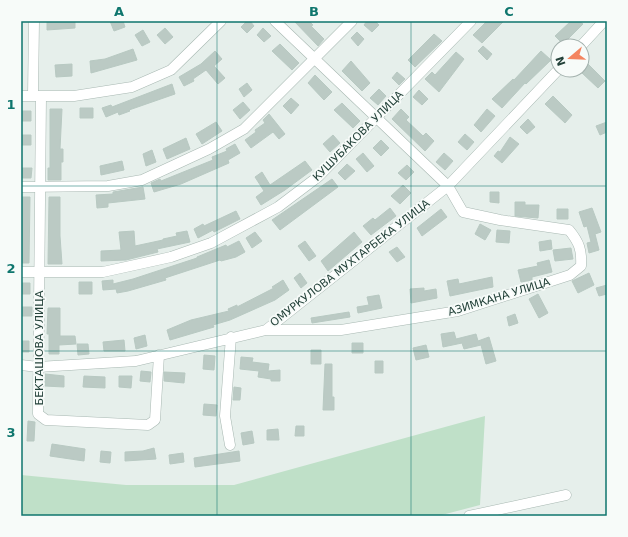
<svg xmlns="http://www.w3.org/2000/svg" width="628" height="537" font-family="'DejaVu Sans',sans-serif">
  <style>
    .green { fill: #bfe0c8 }
    .building { fill: #bbcac4; stroke: #b8c9c2 }
    .lines { fill: none; stroke-linecap: round; stroke-linejoin: round }
    .minor-casing { stroke: #a8b8b2; stroke-width: 11 }
    .minor { stroke: #fff; stroke-width: 10 }
    .grid { fill: none; stroke: #0f766e; stroke-width: 1; stroke-opacity: 0.55 }
    .labels { text-anchor: middle; dominant-baseline: central; stroke-width: 3.5; stroke-linejoin: round; paint-order: stroke }
    .street-label { font-size: 11px; fill: #24423a; stroke: #f7fbf9 }
    .neatline { fill: none; stroke: #0f766e; stroke-width: 1.5 }
    .grid-label { font-size: 13px; text-anchor: middle; font-weight: bold; fill: #0f766e }
  </style>
  <rect width="100%" height="100%" fill="#e6efeb"/>
  <!-- green -->
  <path class="green" d="M485 416 480 505 438 516H21V475L126 485H234Z"/>
  <!-- building -->
  <path class="building" d="M47 21H75V28L47 30Z
    M110 21H123L125 27 114 31Z
    M247 21H250L254 26 247 33 241 27Z
    M294 21H309L313 25 311 26 324 39 318 46Z
    M367 21H375L379 25 372 32 364 25Z
    M487 21H504L482 43 473 35Z
    M571 21H579L583 24 563 44 555 36Z
    M165 28 173 37 165 44 157 35Z
    M263 28 271 36 264 42 257 35Z
    M143 30 150 42 142 46 135 35Z
    M357 32 364 39 358 46 351 38Z
    M434 34 442 41 415 67 408 60Z
    M280 44 299 63 292 70 272 51Z
    M483 46 492 54 487 60 478 51Z
    M133 49 137 60 91 73 90 61 105 59Z
    M215 51 222 59 214 66 225 78 218 84 206 70 193 79 194 81 184 86 179 77 201 64Z
    M541 51 551 60 526 84 525 83 502 108 492 99 513 79 514 80Z
    M456 52 464 59 439 92 425 79 432 72 435 75Z
    M351 61 370 83 362 91 342 71Z
    M586 62 605 81 598 88 582 73V67Z
    M72 64V76L56 77 55 65Z
    M397 72 405 79 399 85 392 78Z
    M315 75 332 92 324 100 308 83Z
    M247 83 252 90 244 97 239 89Z
    M172 84 175 94 129 110 130 111 119 115 118 112 106 117 102 108 111 105 112 107Z
    M379 89 386 96 378 105 370 98Z
    M419 90 428 99 422 105 413 97Z
    M553 96 572 115 565 123 545 104Z
    M291 98 299 105 291 114 283 106Z
    M243 102 250 110 240 119 233 110Z
    M342 103 360 121 353 128 334 110Z
    M80 108H93V118H80Z
    M50 109H62L60 149H63V162H61V180H48V168H50Z
    M401 109 409 117 406 120 423 136 426 133 434 141 425 151 392 119Z
    M487 109 495 116 481 132 474 125Z
    M21 111H31V121H21Z
    M269 114 285 134 279 139 273 132 251 148 245 140 256 132 255 130 265 123 263 120Z
    M528 119 535 127 527 134 520 127Z
    M216 122 222 131 202 144 196 134Z
    M607 122V132L600 135 596 126Z
    M465 134 474 142 467 150 458 142Z
    M21 135H31V145H21Z
    M333 135 340 143 330 152 323 144Z
    M510 137 519 144 502 163 494 156 498 151 500 152Z
    M186 138 190 149 167 159 163 149Z
    M381 140 389 148 381 156 373 148Z
    M235 144 240 153 228 160 229 163 181 184 154 192 151 183 160 179 161 181 213 160 212 157 227 151 226 149Z
    M152 150 156 162 146 166 143 154Z
    M363 153 374 166 367 172 356 159Z
    M444 153 453 161 445 170 436 162Z
    M122 161 124 170 101 175 100 166Z
    M305 161 312 170 285 190 261 205 256 197 264 191 255 177 262 172 270 185Z
    M347 164 355 171 345 180 338 173Z
    M407 165 414 172 406 180 398 173Z
    M21 168H32L31 178H21Z
    M332 179 338 187 280 230 272 220Z
    M403 185 411 193 400 204 391 196Z
    M143 187 145 199 108 203V207L97 208 96 195 113 194V192Z
    M490 192H499V203L490 202Z
    M21 197H30L29 263H21Z
    M49 197H60V236L62 264H48Z
    M515 202H525V205H539L538 218 515 216Z
    M390 208 396 216 371 235 363 226 373 218 375 220Z
    M592 208 601 232 595 234 599 250 589 253 587 243 591 242 587 226 584 227 579 212Z
    M441 209 447 217 422 236 417 228Z
    M557 209H568V219H557Z
    M236 211 240 219 214 232 213 230 198 238 194 229 203 224 204 226Z
    M480 224 491 230 485 240 475 234Z
    M497 230 510 231 509 243 496 242Z
    M134 231 135 246 163 240V239L177 236 176 233 187 231 190 242 157 249 158 252 126 260 101 261V251L121 250 119 232Z
    M255 232 262 241 252 248 246 238Z
    M354 232 362 242 328 271 321 261Z
    M551 240 552 249 540 251 539 242Z
    M239 241 245 252 236 257 221 261 220 260 165 278 166 280 128 291 117 293 116 289 103 290 102 281 113 280V284L133 279 197 258V257L226 245 227 247Z
    M305 241 316 256 309 261 298 246Z
    M397 247 405 257 397 262 389 252Z
    M571 248 573 259 555 261 553 250Z
    M549 260 552 272 532 277V280L521 282 518 270 538 266 537 263Z
    M300 273 307 283 301 288 294 278Z
    M589 273 594 285 578 293 572 281Z
    M492 277 493 287 450 296 447 281 458 279 459 284Z
    M283 280 289 290 275 300 230 320 213 325 214 327 170 340 167 330 191 320 229 311 228 309 237 305V307L274 288 272 287Z
    M79 282H92V294H79Z
    M21 283H30V294H21Z
    M607 285V294L599 296 596 288Z
    M424 288V291L436 289 437 298 411 303 410 289Z
    M538 294 548 313 539 318 529 299Z
    M379 295 382 308 358 313 357 307 369 305 367 297Z
    M21 307H32V316H21Z
    M48 308H60V336H75L76 344 59 345V354H49V334H47Z
    M349 312 350 317 312 323 311 318Z
    M515 314 518 323 509 326 507 317Z
    M454 332 456 339 476 334 478 341 489 337 496 361 486 364 481 345 464 349 462 343 443 347 441 334Z
    M145 335 147 346 136 349 134 338Z
    M124 340 125 351H104L103 342Z
    M21 341H29V352H21Z
    M352 343H363V353H352Z
    M77 344H88L89 354 78 355Z
    M426 345 429 357 416 360 413 348Z
    M311 350H321V364H311Z
    M204 355 215 356 214 370 203 369Z
    M241 357 253 358 252 362 269 364 268 371 280 370V381H271V379L258 377 259 371 240 369Z
    M375 361H383V373H375Z
    M325 364H332V397H334V410H323Z
    M141 371 151 372 150 382 140 381Z
    M164 372 185 373 184 383 164 381Z
    M45 374 64 376V387L45 386Z
    M84 376 105 377V388L83 387Z
    M119 376H132L131 388 119 387Z
    M234 387 241 388 240 400H233Z
    M204 404 217 405 216 416 203 415Z
    M28 421 35 422 34 441H27Z
    M296 426H304V436H295Z
    M278 429 279 440H267V430Z
    M252 431 254 443 243 445 241 433Z
    M52 444 85 449 84 461 50 456Z
    M154 448 156 459 125 461V452L143 451Z
    M101 451 111 452 110 463 100 462Z
    M239 451 240 461 195 467 194 458Z
    M183 453 184 462 170 464 169 455Z"/>
  <g class="lines">
    <!-- minor casing -->
    <g class="minor-casing">
      <path id="minor" d="M581 46 604 21
        M21 96H74L132 87 171 70 221 21
        M33 96 34 21
        M41 96 38 414 46 420 148 425 155 420 159 355
        M21 187 108 186 142 180 209 149 244 129 352 21
        M21 272H103L171 257 211 243 278 207 319 176 471 21
        M266 330H341L458 311 570 275 581 266C582 250 579 242 569 230L500 220 463 212 448 186 275 21
        M21 365 38 367 136 361 266 330 448 186 558 70
        M230 445 225 416 231 337
        M469 516 566 495"/>
    </g>
    <!-- minor -->
    <use href="#minor" class="minor"/>
  </g>
  <!-- grid -->
  <path class="grid" d="M217 21V516M411 21V516M21 186H607M21 351H607"/>
  <g class="labels">
    <!-- street labels -->
    <g class="street-label">
      <text transform="translate(358 136) rotate(-45)">КУШУБАКОВА УЛИЦА</text>
      <text transform="translate(350 263) rotate(-38)">ОМУРКУЛОВА МУХТАРБЕКА УЛИЦА</text>
      <text transform="translate(499 297) rotate(-17)">АЗИМКАНА УЛИЦА</text>
      <text transform="translate(39 348) rotate(-90)">БЕКТАШОВА УЛИЦА</text>
    </g>
  </g>
  <!-- border -->
  <rect width="628" height="537" fill="none" stroke="#f7fbf9" stroke-width="44"/>
  <!-- north arrow -->
  <g transform="translate(570 58) rotate(251)"><circle r="19" fill="#f7fbf9" stroke="#a3b1ad"/>
  <path d="M0-3L7 15L0 10L-7 15Z" fill="#f4845f"/>
  <text y="-6" font-size="11" font-weight="bold" text-anchor="middle" fill="#24423a">N</text>
  </g>
  <rect x="22" y="22" width="584" height="493" class="neatline"/>
  <g class="grid-label">
    <text x="119" y="16">A</text>
    <text x="314" y="16">B</text>
    <text x="509" y="16">C</text>
    <text x="11" y="109">1</text>
    <text x="11" y="273">2</text>
    <text x="11" y="437">3</text>
  </g>
</svg>
